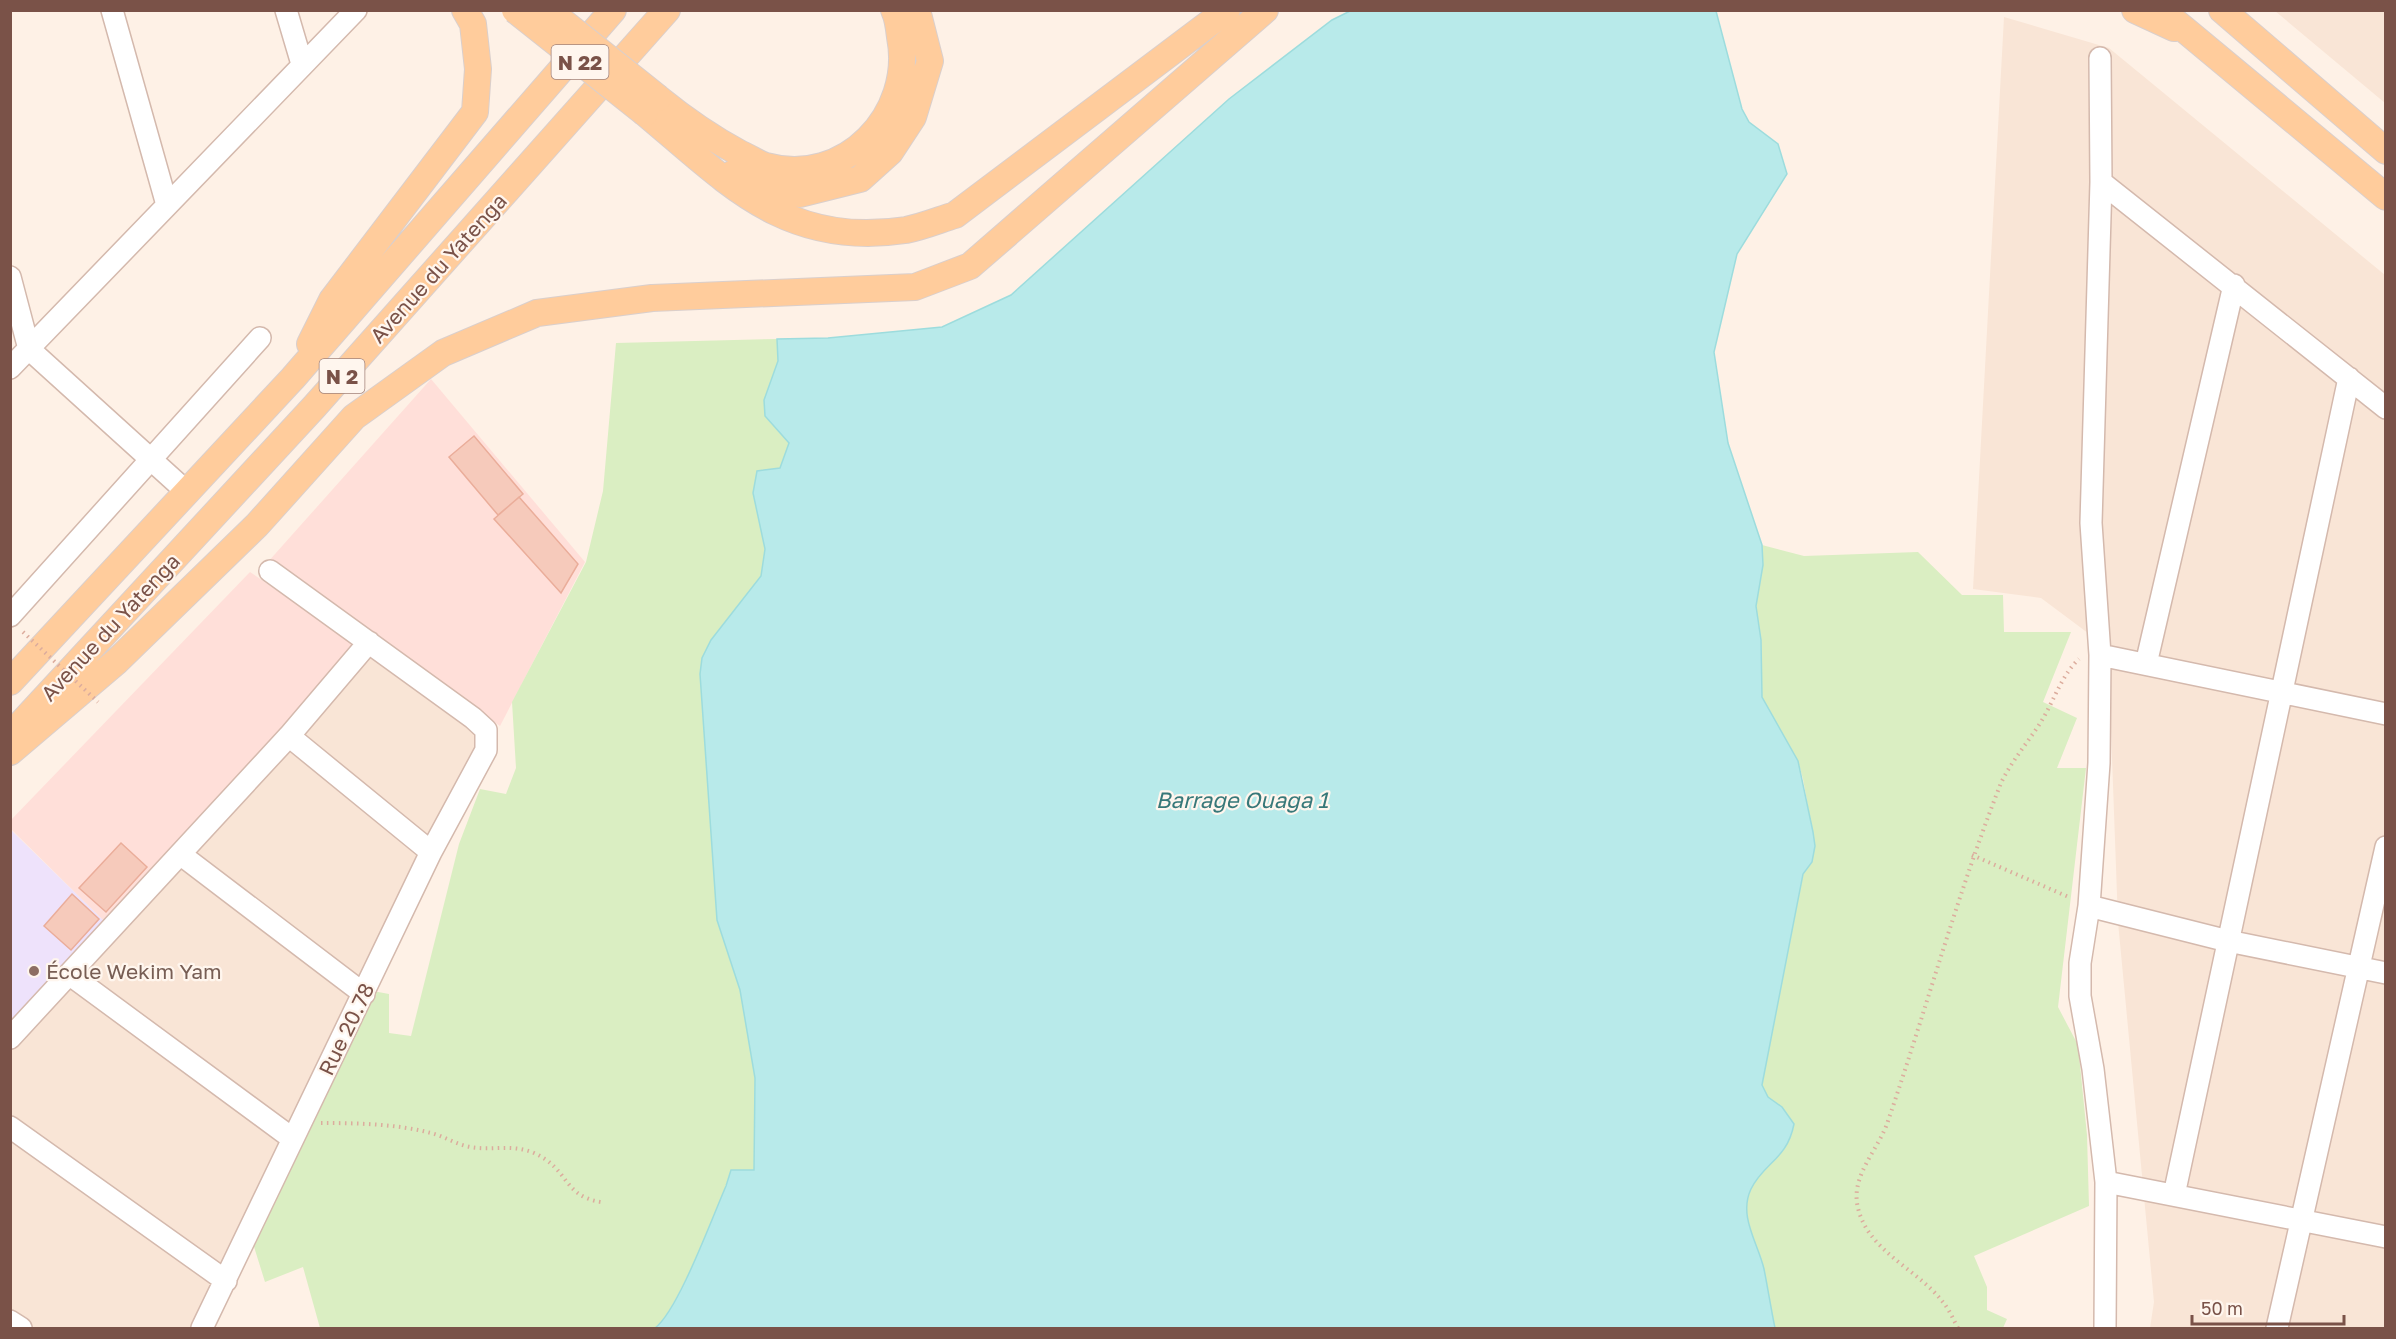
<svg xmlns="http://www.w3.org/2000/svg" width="2396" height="1339" font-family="'Golos Text',sans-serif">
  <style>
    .residential { fill: #f9e5d6 }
    .commercial { fill: #ffdfd9 }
    .education { fill: #eee2fb }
    .green { fill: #daeec2 }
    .water { fill: #b8eaea; stroke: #9ddcdd; stroke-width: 1.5 }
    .building { fill: #f6cabb; stroke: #eaad9a; stroke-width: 1.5 }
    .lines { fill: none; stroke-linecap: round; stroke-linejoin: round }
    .minor-casing { stroke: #d4b9ad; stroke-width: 24 }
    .major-casing { stroke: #dacfcc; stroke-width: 28 }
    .path { stroke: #dcac9d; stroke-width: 4; stroke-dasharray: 1.5 4.5; stroke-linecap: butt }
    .minor { stroke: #fff; stroke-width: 21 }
    .major { stroke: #ffcc9c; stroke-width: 26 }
    .major-bridge-casing { stroke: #dacfcc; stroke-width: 28; stroke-linecap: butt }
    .path-bridge { stroke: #dcac9d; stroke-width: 4; stroke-dasharray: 1.5 4.5; stroke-linecap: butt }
    .major-bridge { stroke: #ffcc9c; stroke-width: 26 }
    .education-dot { fill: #8d6e63; stroke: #fff6ee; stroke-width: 2 }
    .labels { text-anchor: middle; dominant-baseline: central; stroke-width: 4.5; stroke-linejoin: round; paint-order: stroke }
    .shield { fill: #fff6ee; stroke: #a2837a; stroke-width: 1.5 }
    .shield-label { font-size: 20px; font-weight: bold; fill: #7a5248 }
    .street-label { font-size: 21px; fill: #7a5248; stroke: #fff6ee }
    .education-label { font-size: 21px; fill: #785e54; stroke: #fff6ee; text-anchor: start }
    .water-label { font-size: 22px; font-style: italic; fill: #377879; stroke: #fff6ee }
  </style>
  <rect width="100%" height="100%" fill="#fef1e6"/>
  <!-- residential -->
  <path class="residential" d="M2275 11H2385V103Z
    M2004 17 2109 48 2385 275V1328H2150L2154 1302 2118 922 2108 648 2041 598 1973 589Z
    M373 656 490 737 192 1328H11L10 1049Z"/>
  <!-- commercial -->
  <path class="commercial" d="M431 379 585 562 500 726 267 563Z
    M250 572 362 648 104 921 11 829 10 821Z"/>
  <!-- education -->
  <path class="education" d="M10 829 104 921 11 1022H10Z"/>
  <!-- green -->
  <path class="green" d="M777 339 778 361 764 400 789 443 780 468 757 472 753 493 765 549 761 576 711 640 713 837 717 920 740 990 755 1078 754 1170H731C722 1200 676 1313 655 1328H320L303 1267 265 1282 251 1237 373 991 389 994V1033L411 1036 459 844 480 789 506 794 516 768 512 702 586 562 603 491 616 343Z
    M1762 545 1804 556 1918 552 1962 595H2003L2004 632H2071L2043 702 2077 718 2057 768H2086L2058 1007 2078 1045 2087 1135 2089 1206 1974 1256 1987 1287V1310L2007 1319 2003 1328H1775C1771 1309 1768 1289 1764 1269 1758 1243 1738 1216 1751 1189 1763 1162 1787 1160 1794 1125L1782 1107 1768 1097 1762 1085 1803 874 1812 862 1815 846 1803 779 1798 761 1762 697 1761 640 1756 606 1763 565Z"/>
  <!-- water -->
  <path class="water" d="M1350 11H1716L1742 109 1749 122 1778 144 1787 174 1737 254 1714 352 1728 443 1762 545 1763 565 1756 606 1761 640 1762 697 1798 761 1813 832 1815 846 1812 862 1803 874 1762 1085 1768 1097 1782 1107 1794 1124C1787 1160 1764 1162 1751 1189 1738 1216 1758 1243 1764 1269 1768 1289 1771 1309 1775 1328H655C678 1311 712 1218 726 1186L731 1170H754L755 1078 740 990 717 920 700 674 702 658 711 640 761 576 765 549 753 493 757 471 780 468 789 443 765 416 764 400 778 361 777 339 828 338 942 327 1011 295 1229 99 1332 20Z"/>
  <!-- building -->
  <path class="building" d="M474 436 523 494 498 515 449 457Z
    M519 497 578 564 561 593 494 519Z
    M121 843 147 867 106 912 79 888Z
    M72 894 99 919 71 950 44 926Z"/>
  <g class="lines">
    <!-- minor casing -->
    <g class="minor-casing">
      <path id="minor" d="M112 10 167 205
        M286 10 302 64
        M2100 58 2101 182 2091 523 2100 655 2099 763 2089 906 2080 963V996L2093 1069 2106 1182 2105 1328
        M2101 182 2386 408
        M10 277 29 349 188 493
        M10 368 356 10
        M10 616 260 338
        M2100 655 2386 714
        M2146 664 2234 285
        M289 736 431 852
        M180 854 364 994
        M2089 906 2228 941 2386 973
        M69 974 293 1139
        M10 1038 289 736 369 642
        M10 1127 226 1281
        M2106 1182 2386 1237
        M2174 1195 2349 378
        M10 1321 21 1328
        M202 1328 431 852 486 750V730L473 718 270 571
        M2277 1328 2386 847"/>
    </g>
    <!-- major casing -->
    <g class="major-casing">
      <path id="major" d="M2135 10 2174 28
        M2161 10 2386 197
        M2222 10 2386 151
        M658 98C685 120 711 138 741 154 749 157 758 164 766 166 845 188 915 114 900 37 899 28 898 18 894 10
        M645 113C730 184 786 248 906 230 922 227 939 220 955 215L1227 10
        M732 174 759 186 800 194 860 179 890 152 913 117 930 61 917 10
        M310 344 332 300 475 112 478 69 473 24 465 10
        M10 682 293 378 613 10
        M17 728 314 407 667 10
        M10 752 117 661 257 525 354 417 443 353 537 313 652 298 915 287 970 266 1265 10"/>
    </g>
    <!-- path -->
    <path class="path" d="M1972 855 2071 898
      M321 1123C357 1123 397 1124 431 1133 443 1136 454 1143 466 1146 489 1152 511 1143 534 1153 570 1169 562 1196 601 1202
      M1958 1328C1953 1319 1949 1309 1942 1301 1917 1269 1868 1251 1858 1208 1850 1177 1877 1151 1887 1124 1926 1010 1957 895 2001 783 2013 758 2032 738 2045 715 2056 695 2063 674 2079 659"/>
    <!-- minor -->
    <use href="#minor" class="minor"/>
    <!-- major -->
    <use href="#major" class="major"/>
    <!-- major-bridge casing -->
    <g class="major-bridge-casing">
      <path id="major-bridge" d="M515 10 645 113
        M548 10 658 98"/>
    </g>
    <!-- path-bridge -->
    <path class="path-bridge" d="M23 632 98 702"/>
    <!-- major-bridge -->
    <use href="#major-bridge" class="major-bridge"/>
  </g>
  <!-- markers -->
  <circle class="education-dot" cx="34" cy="971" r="6"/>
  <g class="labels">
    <!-- shield labels -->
    <g class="shield">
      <rect x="551.5" y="45" width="57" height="34" rx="4.5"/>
      <rect x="319.5" y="359" width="45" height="34" rx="4.5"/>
    </g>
    <g class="shield-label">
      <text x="580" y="62">N 22</text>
      <text x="342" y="376">N 2</text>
    </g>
    <!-- street labels -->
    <g class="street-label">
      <text transform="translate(438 268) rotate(-48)">Avenue du Yatenga</text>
      <text transform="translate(110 627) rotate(-47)">Avenue du Yatenga</text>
      <text transform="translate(346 1029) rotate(-64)">Rue 20.78</text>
    </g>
    <!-- education labels -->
    <g class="education-label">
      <text x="46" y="971">École Wekim Yam</text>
    </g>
    <!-- water labels -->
    <g class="water-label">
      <text x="1242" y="799">Barrage Ouaga 1</text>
    </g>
  </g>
  <!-- border -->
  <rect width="2396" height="1339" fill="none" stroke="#7a5248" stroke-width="24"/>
  <!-- scale -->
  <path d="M2192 1315v9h152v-9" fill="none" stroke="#7a5248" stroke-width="3"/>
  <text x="2201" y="1315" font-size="18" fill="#7a5248" stroke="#fff6ee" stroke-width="4.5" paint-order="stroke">50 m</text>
</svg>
